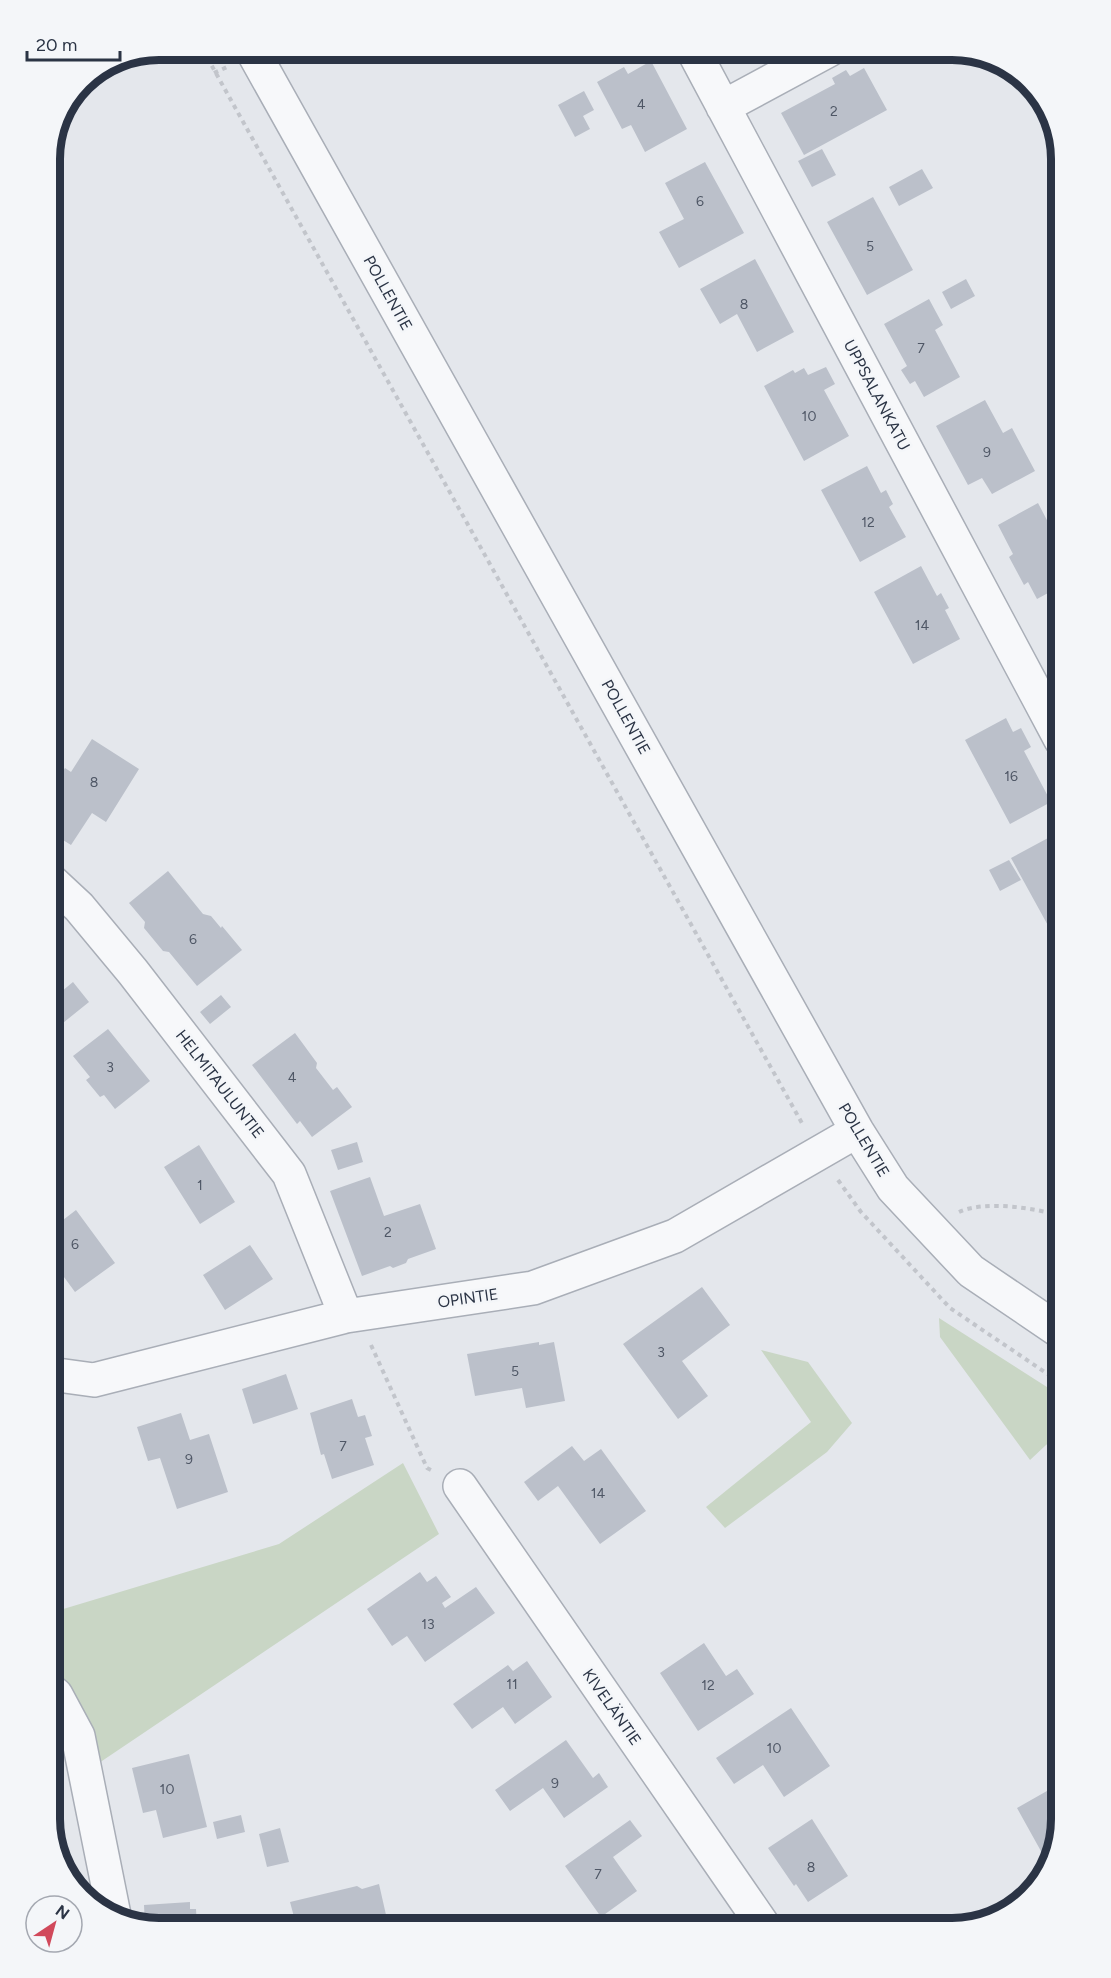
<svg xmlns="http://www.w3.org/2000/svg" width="1111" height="1978" font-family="Figtree,sans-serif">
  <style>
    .green { fill: #c9d6c5 }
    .building { fill: #bbc0ca }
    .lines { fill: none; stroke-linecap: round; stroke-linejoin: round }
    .street-casing { stroke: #a9aeb7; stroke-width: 36 }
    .path { stroke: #c2c5cb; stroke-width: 4; stroke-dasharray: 4.5 4.5; stroke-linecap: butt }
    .street { stroke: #f7f8fa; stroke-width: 33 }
    .labels { text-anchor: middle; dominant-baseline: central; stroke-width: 5; stroke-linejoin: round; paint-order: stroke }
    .number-label { font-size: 14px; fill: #4f5766 }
    .street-label { font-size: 16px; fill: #2b3445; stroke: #f4f6f9 }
    .rim { fill: none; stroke: #2b3445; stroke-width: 8 }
  </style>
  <rect width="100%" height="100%" fill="#e4e7ec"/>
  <!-- green -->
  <path class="green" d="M939 1318 1061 1396V1431L1030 1460 940 1337Z
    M761 1350 808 1362 852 1423 827 1452 725 1528 706 1507 811 1422Z
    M403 1463 439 1534 96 1765 77 1770 50 1736V1613L279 1544Z"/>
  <!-- building -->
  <path class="building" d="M962 51 979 56 984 58 970 66Z
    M651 61 687 129 645 152 631 125 622 129 597 82 624 67 628 74Z
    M864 68 887 110 804 155 781 113 835 84 832 78 846 70 850 76Z
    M584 91 594 110 583 116 590 129 575 137 558 105Z
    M1043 104 1053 117 1060 154 1035 108Z
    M822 149 836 175 812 187 798 161Z
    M705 162 744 233 679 268 659 232 684 219 665 183Z
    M922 169 933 188 899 206 889 187Z
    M873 197 913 270 867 295 827 222Z
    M755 259 794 332 757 352 737 314 720 324 700 289Z
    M966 279 975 296 951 309 942 292Z
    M929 299 943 325 935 330 960 377 924 397 915 381 910 384 901 370 907 366 884 324Z
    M826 367 835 384 824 390 849 436 804 461 764 386 793 370 795 373 804 368 808 375Z
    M985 400 1003 433 1012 428 1035 471 992 494 982 478 968 485 936 426Z
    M867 466 881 493 886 490 893 504 889 507 906 537 860 562 821 490Z
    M1038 503 1061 547V586L1037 599 1028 582 1024 585 1009 557 1013 554 998 525Z
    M921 566 937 596 941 593 949 608 945 610 960 639 913 664 874 592Z
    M1006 718 1013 732 1021 728 1031 747 1024 751 1051 802 1010 824 965 740Z
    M92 739 139 769 106 822 92 813 71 845 50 832V792L65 768 71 772Z
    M1061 831V926L1051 931 1011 858Z
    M1009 860 1021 880 1000 891 989 870Z
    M168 871 203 914 211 916 221 928 222 926 242 950 197 986 169 952 163 951 144 928 145 922 129 903Z
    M73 982 89 1002 53 1031 50 1026V1001Z
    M221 995 231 1007 210 1024 200 1012Z
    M108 1029 150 1081 115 1109 104 1095 100 1097 86 1080 90 1077 73 1056Z
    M295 1033 317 1063 316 1068 333 1090 337 1087 352 1107 312 1137 300 1121 297 1124 252 1065Z
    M357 1142 363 1162 338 1170 331 1150Z
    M199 1145 235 1202 200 1224 164 1167Z
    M370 1177 384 1216 420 1204 436 1249 408 1259 406 1263 393 1268 390 1266 362 1276 330 1191Z
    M76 1210 115 1263 75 1292 50 1258V1230Z
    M250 1245 273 1279 225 1310 203 1275Z
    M702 1287 730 1325 682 1361 708 1396 678 1419 623 1344Z
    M539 1342V1345L554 1342 565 1401 526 1408 522 1388 475 1396 467 1354Z
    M286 1374 298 1409 253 1424 242 1389Z
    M352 1399 358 1417 365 1415 372 1436 365 1438 374 1465 332 1479 324 1454 321 1455 310 1413Z
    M181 1413 190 1440 209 1434 228 1492 177 1509 160 1458 148 1461 137 1427Z
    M572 1446 584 1461 601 1449 646 1511 600 1544 558 1486 538 1501 524 1482Z
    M50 1550 64 1552 61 1584 50 1582Z
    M420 1572 427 1582 436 1576 451 1597 442 1603 445 1608 476 1587 495 1613 425 1662 407 1636 392 1646 367 1609Z
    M704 1643 726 1676 737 1669 754 1694 698 1731 660 1673Z
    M527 1661 552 1697 515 1724 503 1707 472 1729 453 1704 508 1665 513 1671Z
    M791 1708 830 1766 784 1797 763 1765 734 1784 716 1758Z
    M566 1740 593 1778 599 1773 608 1787 564 1818 543 1788 510 1811 495 1790Z
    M189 1754 207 1827 163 1838 156 1810 143 1813 132 1768Z
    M1061 1783V1819L1053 1847 1042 1853 1017 1808Z
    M241 1815 245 1832 217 1839 213 1822Z
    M812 1819 848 1876 808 1902 796 1884 794 1886 768 1848Z
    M630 1820 642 1836 613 1857 637 1891 601 1917 565 1866Z
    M280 1828 289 1862 267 1867 259 1834Z
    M379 1884 389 1928H297L290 1902 357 1886 362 1889Z
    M190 1902V1909H196L197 1926H191V1928H152L145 1926 144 1905Z
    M886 1914 896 1928H865Z"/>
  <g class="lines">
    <!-- street casing -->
    <g class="street-casing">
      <path id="street" d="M252 50 857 1131 893 1188 971 1271 1061 1332
        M693 50 1061 740
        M723 107 829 50
        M50 880 79 907 133 972 289 1174 346 1316
        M50 1374 94 1380 346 1316 533 1288 675 1236 857 1131
        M460 1486 765 1928
        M50 1690 56 1695 78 1736 114 1915"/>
    </g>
    <!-- path -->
    <path class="path" d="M203 50 803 1125
      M214 73 227 67
      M1049 648 1061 642
      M838 1180 861 1212 950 1308 1061 1383
      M959 1212C985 1200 1035 1208 1061 1216
      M371 1345 427 1468 433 1471"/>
    <!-- street -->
    <use href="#street" class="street"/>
  </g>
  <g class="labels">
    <!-- number labels -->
    <g class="number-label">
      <text x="641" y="104">4</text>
      <text x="834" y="111">2</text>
      <text x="700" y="201">6</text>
      <text x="870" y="246">5</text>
      <text x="744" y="304">8</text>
      <text x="921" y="348">7</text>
      <text x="809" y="416">10</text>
      <text x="987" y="452">9</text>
      <text x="868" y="522">12</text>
      <text x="922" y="625">14</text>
      <text x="1011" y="776">16</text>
      <text x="94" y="782">8</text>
      <text x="193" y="939">6</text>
      <text x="110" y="1067">3</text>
      <text x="292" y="1077">4</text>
      <text x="200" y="1185">1</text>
      <text x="388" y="1232">2</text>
      <text x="75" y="1244">6</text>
      <text x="661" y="1352">3</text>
      <text x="515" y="1371">5</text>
      <text x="343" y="1446">7</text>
      <text x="189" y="1459">9</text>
      <text x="598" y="1493">14</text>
      <text x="428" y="1624">13</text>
      <text x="512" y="1684">11</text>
      <text x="708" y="1685">12</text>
      <text x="774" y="1748">10</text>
      <text x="555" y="1783">9</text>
      <text x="167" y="1789">10</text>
      <text x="811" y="1867">8</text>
      <text x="598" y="1874">7</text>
    </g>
    <!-- street labels -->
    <g class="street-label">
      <text transform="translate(388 293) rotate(61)">POLLENTIE</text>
      <text transform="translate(877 395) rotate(62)">UPPSALANKATU</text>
      <text transform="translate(626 717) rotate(61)">POLLENTIE</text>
      <text transform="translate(220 1084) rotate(52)">HELMITAULUNTIE</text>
      <text transform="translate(864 1140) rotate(59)">POLLENTIE</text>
      <text transform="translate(468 1298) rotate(-8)">OPINTIE</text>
      <text transform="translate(612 1707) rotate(55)">KIVELÄNTIE</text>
    </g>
  </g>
  <!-- crop -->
  <path d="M0 0H1111V1978H0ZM159 60H952A99 99 0 0 1 1051 159V1819A99 99 0 0 1 952 1918H159A99 99 0 0 1 60 1819V159A99 99 0 0 1 159 60Z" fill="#f4f6f9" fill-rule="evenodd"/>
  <path class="rim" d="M159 60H952A99 99 0 0 1 1051 159V1819A99 99 0 0 1 952 1918H159A99 99 0 0 1 60 1819V159A99 99 0 0 1 159 60Z"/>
  <!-- north arrow -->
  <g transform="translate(54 1924) rotate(36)"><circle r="28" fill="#f4f6f9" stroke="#a4a8b1" stroke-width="1.5"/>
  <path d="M0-4.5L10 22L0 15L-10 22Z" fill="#d1495b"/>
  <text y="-9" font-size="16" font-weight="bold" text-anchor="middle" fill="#2b3445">N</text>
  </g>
  <!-- scale -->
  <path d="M27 51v9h93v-9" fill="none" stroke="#2b3445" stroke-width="3"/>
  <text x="36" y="51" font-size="18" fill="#2b3445" stroke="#f4f6f9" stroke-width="4.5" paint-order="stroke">20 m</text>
</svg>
